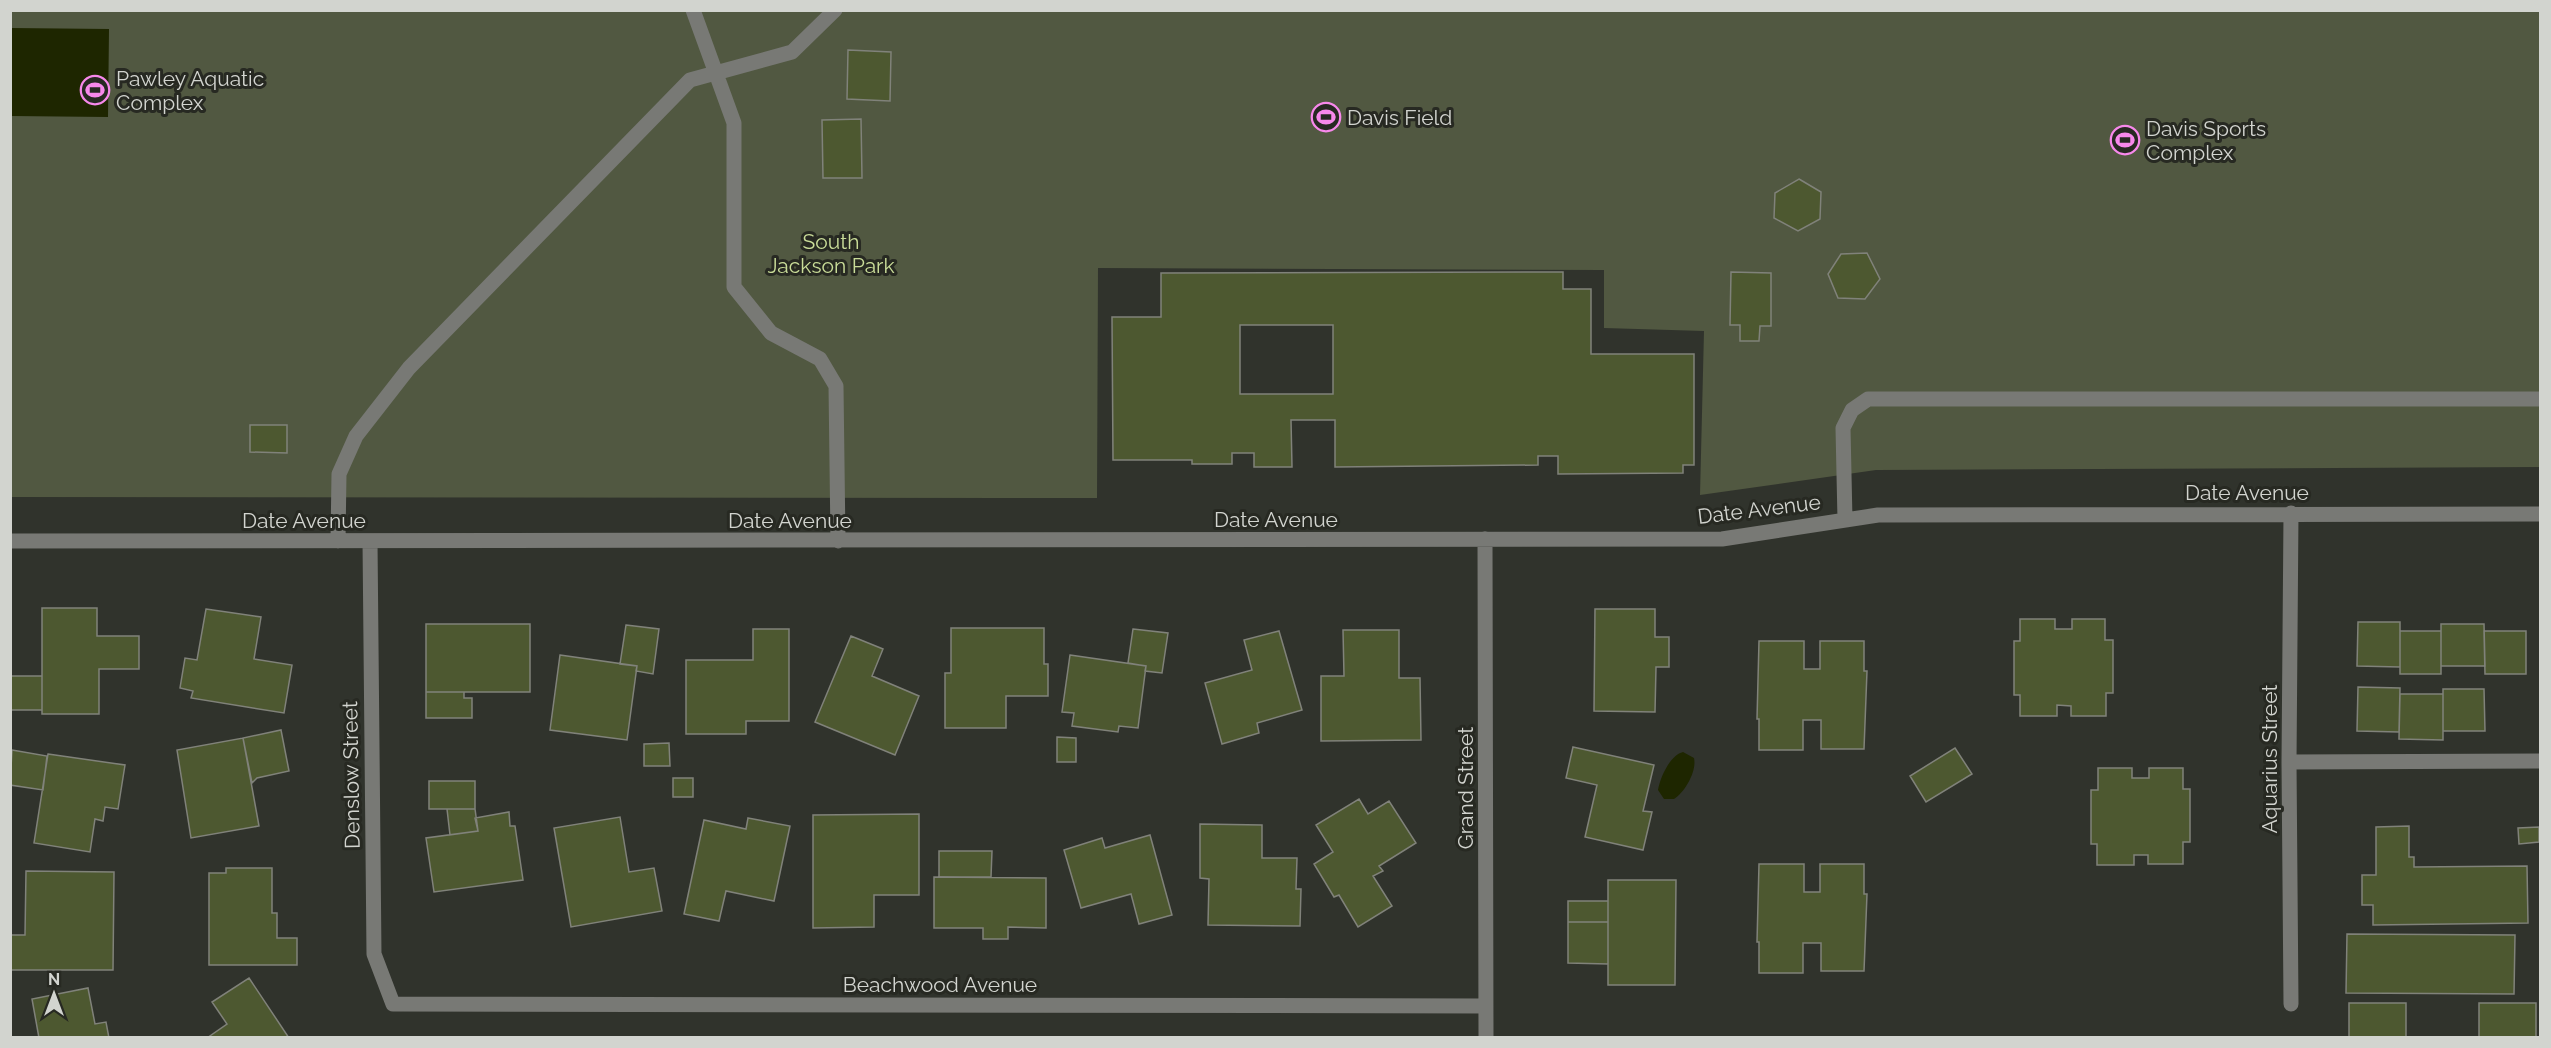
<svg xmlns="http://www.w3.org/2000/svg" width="2551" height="1048" font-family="Raleway,sans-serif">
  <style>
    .green { fill: #515841 }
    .water { fill: #1e2600 }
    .building { fill: #4d5830; stroke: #80827a; stroke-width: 1.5; fill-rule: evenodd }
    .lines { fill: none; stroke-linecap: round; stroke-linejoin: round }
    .minor { stroke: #787975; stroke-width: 15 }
    .labels { text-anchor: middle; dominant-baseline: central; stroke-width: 6; stroke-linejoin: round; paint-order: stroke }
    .poi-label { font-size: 21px; fill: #d2d4cf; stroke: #272922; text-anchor: start }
    .park-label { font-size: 21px; fill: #c9dc98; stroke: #272922 }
    .street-label { font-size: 21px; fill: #d2d4cf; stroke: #272922 }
  </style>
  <rect width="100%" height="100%" fill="#30332c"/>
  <!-- green -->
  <path class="green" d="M10 11H2540V467L1876 470 1700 495 1704 331 1604 328V270L1098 268 1097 498 11 497Z"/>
  <!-- water -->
  <path class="water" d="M11 28 109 29 108 117 11 116Z
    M1683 752 1694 758C1697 771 1685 792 1674 799H1664L1658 790C1660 778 1670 755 1683 752Z"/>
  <!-- building -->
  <path class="building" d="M848 50 891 52 890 101 847 99Z
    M861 119 862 178H823L822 120Z
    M1799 179 1821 192 1820 219 1798 231 1774 218 1775 193Z
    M1867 253 1880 279 1865 299 1838 298 1828 274 1841 254Z
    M1563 272V289H1591V354H1694V465H1683V473L1558 474V456H1538V465L1335 467V420H1291L1292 467H1254V453H1232V464H1192V460H1113L1112 317H1161V273ZM1240 325H1333V394H1240Z
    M1731 272 1771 273V326H1760L1759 341H1740V325H1730Z
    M250 425H287V453L250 452Z
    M42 608H97V636H139V669H99V714H42Z
    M206 609 261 617 254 659 292 665 284 713 191 698 193 691 180 688 185 658 197 660Z
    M1595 609H1655V637H1669V667H1656L1655 712 1594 711Z
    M2020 619H2055V629H2072V619H2105V640H2113V693H2106V716H2071V706L2057 705V716H2020V695H2014V641H2020Z
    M2358 622H2400V667L2357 666Z
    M426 624H530V692H426Z
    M2441 624H2484L2485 666H2441Z
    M626 625 659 629 653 674 636 671 637 666 620 664Z
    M951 628H1044V664H1048V696H1006V728H945V673H951Z
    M753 629H789V721H746V734H686V660H753Z
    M1133 629 1168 633 1162 673 1145 671 1146 666 1128 663Z
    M1343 630H1399V678H1420L1421 740 1321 741V676H1344Z
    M1279 631 1302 710 1257 723 1259 733 1222 744 1205 683 1252 670 1244 640Z
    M2400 631H2441V674H2400Z
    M2484 631H2526V674H2485Z
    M851 636 883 649 872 676 919 696 895 755 815 722Z
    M1759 641H1804V669H1820V641H1864V671H1867L1864 749H1821V720H1803V750H1759V719H1757Z
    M560 655 637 666 627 740 550 730Z
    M1070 655 1146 666 1138 728 1119 726 1118 732 1072 726 1074 713 1062 712Z
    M10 676H42V710H10Z
    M2358 687 2400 688 2399 732 2357 731Z
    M2443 689H2484L2485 731H2443Z
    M426 692H464V698H472V718H426Z
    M2400 694H2443V740L2399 739Z
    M281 730 289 771 257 778 252 783 243 738Z
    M1057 737 1076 738V762H1057Z
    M243 738 259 826 191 838 177 750Z
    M669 743 670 766H644V744Z
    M1573 747 1654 765 1643 811 1652 812 1643 850 1585 837 1597 785 1566 778Z
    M1955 748 1972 774 1926 802 1910 776Z
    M12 750 47 756 43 790 10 785Z
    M48 754 125 765 118 809 105 807 103 821 95 819 90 852 34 843Z
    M2098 768H2132V778H2149V768H2183V789H2190V842H2183V864H2148V855H2134V865H2097V844H2091V790H2098Z
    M673 778H693V797H673Z
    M429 781H475V809H429Z
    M1359 799 1368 814 1389 801 1416 843 1379 866 1383 871 1373 876 1392 906 1358 927 1339 895 1334 897 1314 864 1333 852 1316 825Z
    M447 809H475L478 831 450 835Z
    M509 812 510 826H515L523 880 434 892 426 838 478 831 475 818Z
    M919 814V895H874V927L813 928V815Z
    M620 817 629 872 654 868 662 911 571 927 554 828Z
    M748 818 790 826 774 901 726 891 719 921 684 914 704 820 746 829Z
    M1200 824 1262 825V858H1297L1296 889H1301L1300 926 1208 925 1209 879 1200 878Z
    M2409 826V857H2414V867L2527 866 2528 923 2373 925V905H2362V875H2376V827Z
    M2539 827V842L2519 844 2518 828Z
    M1150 835 1172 915 1139 924 1131 894 1081 908 1064 850 1102 838 1105 848Z
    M939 851H992L991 877H939Z
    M1759 864H1804V892H1820V864H1864V894H1867L1864 971H1821V943H1803V973H1759V942H1757Z
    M226 868H272V913H277V938H297V965H209V873H226Z
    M26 871 114 872 113 970H10V935H25Z
    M934 877 1046 878V928L1008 927V939H983V928H934Z
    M1608 880H1676L1675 985H1608Z
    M1568 901H1608V922H1568Z
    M1568 922H1608V964L1568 963Z
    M2347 934 2515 935 2514 994 2346 993Z
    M249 978 289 1038H207L227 1024 212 1002Z
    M88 988 95 1024 106 1022 109 1038H39L32 999Z
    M2349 1003H2406V1038H2349Z
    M2479 1003H2536V1038H2479Z"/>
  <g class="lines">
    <!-- minor -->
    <path class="minor" d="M693 10 734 123V287L771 333 820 359 836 386 838 541
      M2291 513 2289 762 2291 1004
      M1845 520 1843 428 1852 410 1868 399H2540
      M1485 539 1486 1038
      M10 541 1722 539 1878 515 2540 514
      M338 541 339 474 356 436 409 368 690 80 792 52 835 10
      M370 541 374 954 393 1004 1486 1006
      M2289 762 2540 761"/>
  </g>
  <!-- icons -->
  <defs>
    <g id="stadium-ring" transform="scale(1.5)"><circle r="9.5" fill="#272922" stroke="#f788eb" stroke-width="1.5"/><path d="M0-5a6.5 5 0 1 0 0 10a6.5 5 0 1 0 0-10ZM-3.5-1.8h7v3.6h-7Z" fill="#f788eb"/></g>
  </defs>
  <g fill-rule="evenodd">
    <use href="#stadium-ring" x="95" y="90"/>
    <use href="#stadium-ring" x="1326" y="117"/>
    <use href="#stadium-ring" x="2125" y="140"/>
  </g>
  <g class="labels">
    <!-- poi labels -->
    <g class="poi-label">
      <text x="116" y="78">Pawley Aquatic<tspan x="116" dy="24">Complex</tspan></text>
      <text x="1347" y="117">Davis Field</text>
      <text x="2146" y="128">Davis Sports<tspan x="2146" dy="24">Complex</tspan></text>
    </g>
    <!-- park labels -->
    <g class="park-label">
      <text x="831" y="241">South<tspan x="831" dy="24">Jackson Park</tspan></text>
    </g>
    <!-- street labels -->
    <g class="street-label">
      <text x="2247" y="492">Date Avenue</text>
      <text transform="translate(1759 509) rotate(-7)">Date Avenue</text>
      <text x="1276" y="519">Date Avenue</text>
      <text x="304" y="520">Date Avenue</text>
      <text x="790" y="520">Date Avenue</text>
      <text transform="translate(2269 759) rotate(-90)">Aquarius Street</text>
      <text transform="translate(351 775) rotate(-91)">Denslow Street</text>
      <text transform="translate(1465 788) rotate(-90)">Grand Street</text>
      <text x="940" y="984">Beachwood Avenue</text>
    </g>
  </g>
  <!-- border -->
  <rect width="2551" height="1048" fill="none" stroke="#d2d4cf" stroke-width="24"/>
  <!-- north arrow -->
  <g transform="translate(54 994)" stroke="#272922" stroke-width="4.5" paint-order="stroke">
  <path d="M0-4.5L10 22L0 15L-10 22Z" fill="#d2d4cf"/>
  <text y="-9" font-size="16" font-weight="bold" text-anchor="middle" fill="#d2d4cf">N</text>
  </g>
</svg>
